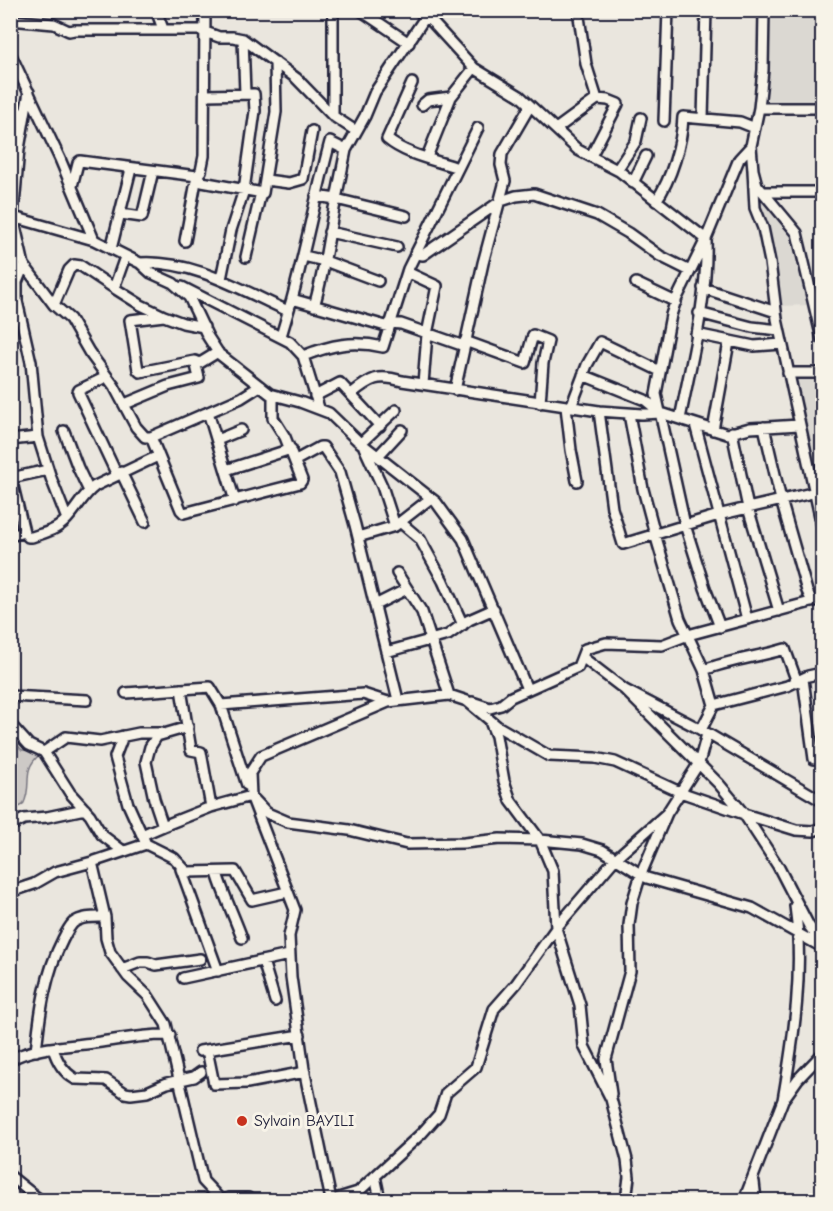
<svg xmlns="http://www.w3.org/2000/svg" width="833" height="1211" font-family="'Comic Neue',sans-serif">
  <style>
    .built { fill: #dbd8d2 }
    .green { fill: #cdc9c6; stroke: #787680; stroke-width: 1.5 }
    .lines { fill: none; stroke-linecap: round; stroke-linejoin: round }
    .minor-casing { stroke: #22223b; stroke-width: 14 }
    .minor { stroke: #f7f3e8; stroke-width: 9 }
    .poi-dot { fill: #c8321e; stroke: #f7f3e8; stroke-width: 2 }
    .labels { text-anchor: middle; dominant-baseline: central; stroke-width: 6; stroke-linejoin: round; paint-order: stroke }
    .poi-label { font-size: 16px; fill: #22223b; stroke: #f7f3e8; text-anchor: start }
  </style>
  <rect width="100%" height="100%" fill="#eae6de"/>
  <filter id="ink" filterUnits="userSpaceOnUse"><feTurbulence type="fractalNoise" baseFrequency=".0167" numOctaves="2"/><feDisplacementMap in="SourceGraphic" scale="12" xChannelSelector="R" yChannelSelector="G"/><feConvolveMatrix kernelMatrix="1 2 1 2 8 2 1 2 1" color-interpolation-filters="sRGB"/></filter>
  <g filter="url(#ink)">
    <!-- built -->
    <path class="built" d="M769 11H822V101H768Z
      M771 200 797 233 814 305 776 306 755 201Z
      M788 373H822V526Z"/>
    <!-- green -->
    <path class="green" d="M11 739 22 750H32L39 755C20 773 34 783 23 805L11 811Z"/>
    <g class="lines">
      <!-- minor casing -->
      <g class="minor-casing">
        <path id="minor" d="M156 10 163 29
          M333 10V116
          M360 10 409 43
          M418 10 433 23 474 68 520 96 578 150 619 171 706 239C708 298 691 362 680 419
          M578 10 586 64 597 99
          M764 10 763 70 759 108 751 146 753 170 757 185 797 233 822 339
          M10 20 54 24 69 31 74 30H200L219 37H233L243 39 296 78 333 116 356 131
          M243 39 245 93
          M10 53 60 159 94 240
          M412 83 387 139C406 155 435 160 458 168
          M29 92 19 149 13 217 24 265 54 305 70 319 89 352 114 386 136 427 145 437H151L241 398 260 386
          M206 95 254 94 255 111 244 190 231 230 221 279
          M422 105 428 100 451 97 474 68
          M759 108H822
          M10 113H25
          M703 118 706 10
          M664 121 668 10
          M556 129 597 99 608 100 618 104 591 156
          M427 157 451 97
          M617 170 636 141 641 118
          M753 170 755 208 763 228 770 262 777 319 822 526
          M266 180 289 183 303 179 312 131
          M633 183 646 156
          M72 186 78 163 80 161 197 176 202 182 263 193 276 112 275 62
          M763 192H822
          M656 201C671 180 682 143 683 117L740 122 755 128
          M121 214 142 217 153 171
          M10 216 94 240 140 263 151 273 173 283 189 297 208 337 219 354 270 394 300 402 329 413 357 440 436 502 463 539 527 689
          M406 216 336 199 346 150 365 116 375 92 426 16
          M329 232 397 247
          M185 241 197 176 201 171 204 156 205 10
          M111 249 131 169
          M415 254 423 255 433 248 501 201 516 196 534 194 597 215 628 233 660 256 690 271
          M304 256 325 261 378 281
          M125 257 114 288 141 305 164 316
          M246 257 261 192
          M140 263C194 260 241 290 288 311
          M24 265 17 282V301L31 362 38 437 51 478 67 519
          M407 272 437 286 427 334 423 384
          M636 283 676 302
          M182 287 290 342 303 356 319 408
          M703 288 776 312
          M292 299C306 247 316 194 330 142L346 150
          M54 305 69 270 74 265 81 266 114 288
          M314 306C325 271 328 235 336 199L316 196
          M699 313 752 327 779 330
          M390 323 401 324 464 346
          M204 327 183 323 164 316 130 320 138 370 140 372 195 361 200 363 218 352
          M696 334 754 346 782 344
          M281 336 292 299 389 327
          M465 341 525 363 533 335 548 341 543 363 540 403
          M303 356C331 345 353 340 383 347L408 269 478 128
          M788 373H822
          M583 375 645 400 661 413
          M106 377 79 390 78 392 117 475
          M455 390 483 263 505 181 501 165 502 154 530 106
          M351 394C371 378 378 374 402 381L599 411 642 414 661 413 727 434 750 428 799 425
          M315 396 340 383 380 426
          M125 404 168 386 199 378 195 361
          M566 407 571 450 577 481
          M571 407 587 365 600 342 660 371
          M599 411 612 508 623 544 722 514 816 492 822 487
          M208 412 235 501
          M629 414 643 489 655 534 680 619 704 670 714 705 787 686 808 676 822 673
          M695 424 747 619
          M764 427 781 500 807 591 812 602
          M713 430 729 342
          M64 431 78 468 89 491
          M732 432 748 508 779 611
          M151 437 181 510 184 513 300 483 302 480 285 437 273 418V396
          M10 440 38 437
          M217 440 241 430
          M361 443 396 410
          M364 447 382 486 395 526
          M378 456 402 430
          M296 460 320 447H323L340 472 355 525 398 700
          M226 470 291 449
          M121 472 145 522
          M400 522 420 539 443 581 463 625
          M24 532 11 478 48 470
          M10 536 24 532 28 537H32C40 534 51 532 59 526 74 516 80 497 95 486L158 456
          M358 537 395 526 431 498
          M397 573 422 612 449 695
          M375 605 407 589
          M720 627 705 588 685 525 656 394 671 315 676 300 706 239 739 159 751 146
          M386 652 448 635 469 620 494 609
          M582 657 625 690 698 728 822 801
          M704 670C730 660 758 657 785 649L797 682
          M803 679 814 759
          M181 689 191 750 201 752 211 807
          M625 690 719 784 744 814 778 866 809 926 822 943
          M126 693 210 687 221 705 363 694 388 702 449 695 467 701 497 726 549 756 595 758 615 762 680 792 744 814 796 830 813 831 822 828
          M10 696 87 700
          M388 702 261 756 250 773 251 796 267 813 288 822 349 830 407 844 464 843 500 839 540 840 582 844 602 850 647 878 752 908 822 947
          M472 702 490 708 501 705 511 697 578 667 585 649 606 643 662 645 688 635 822 599
          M221 705 247 785
          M10 724 29 745 44 752 70 793 90 815 102 835 123 851
          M491 724 496 736 504 781 511 801 540 840 553 871 556 928 580 1005 584 1046 611 1099 627 1160 629 1177 626 1200
          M701 730 714 705
          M123 736 115 757 128 804 142 835
          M44 752 66 737 100 741 139 733H161
          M253 801 295 910 289 936 291 977 304 1069 331 1200
          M10 826 24 819 47 817 85 809
          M163 826 211 807 251 796
          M146 844 174 858 187 872 235 871 252 900 287 892
          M92 862 105 917 106 938 110 952 128 977 148 996 166 1024 203 1181 218 1197
          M181 869 218 971
          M217 873C224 896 234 916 242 938
          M10 892 34 884 55 872 92 862 146 844 142 835 163 826 154 799 146 762 150 747 157 736 188 727
          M263 961 275 1001
          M122 969 140 962H148L156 965 200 959
          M183 978 289 955
          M53 1048C57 1062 63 1072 75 1079L106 1080 125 1093 131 1094 147 1092 167 1083 194 1077 201 1072
          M207 1050 214 1084 247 1083 305 1072
          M36 1051C40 1012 45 974 63 939 66 933 69 927 73 923 82 916 95 917 105 917
          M200 1051 300 1035
          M10 1060C33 1046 75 1046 101 1042 123 1039 147 1034 170 1035
          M611 1094 606 1059 630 971 629 925 632 903 641 874 667 813 699 763 707 734
          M783 1100C794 1037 804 969 795 906
          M10 1176 40 1200
          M375 1176 380 1200
          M754 1182 756 1200
          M219 1200 229 1198H248L249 1200
          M332 1200 358 1192 422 1133 439 1114 446 1093 476 1067 494 1009 516 984 556 928 615 859 667 813
          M744 1200 783 1100 798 1079 822 1054"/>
      </g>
      <!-- minor -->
      <use href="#minor" class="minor"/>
    </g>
  </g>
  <!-- markers -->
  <circle class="poi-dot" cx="242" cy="1121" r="6"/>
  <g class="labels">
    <!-- poi labels -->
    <g class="poi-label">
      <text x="254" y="1121">Sylvain BAYILI</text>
    </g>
  </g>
  <!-- margin -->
  <rect width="833" height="1211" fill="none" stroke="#f7f3e8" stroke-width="36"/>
  <rect x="18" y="18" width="797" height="1175" fill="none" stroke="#22223b" stroke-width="2" filter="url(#ink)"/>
</svg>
